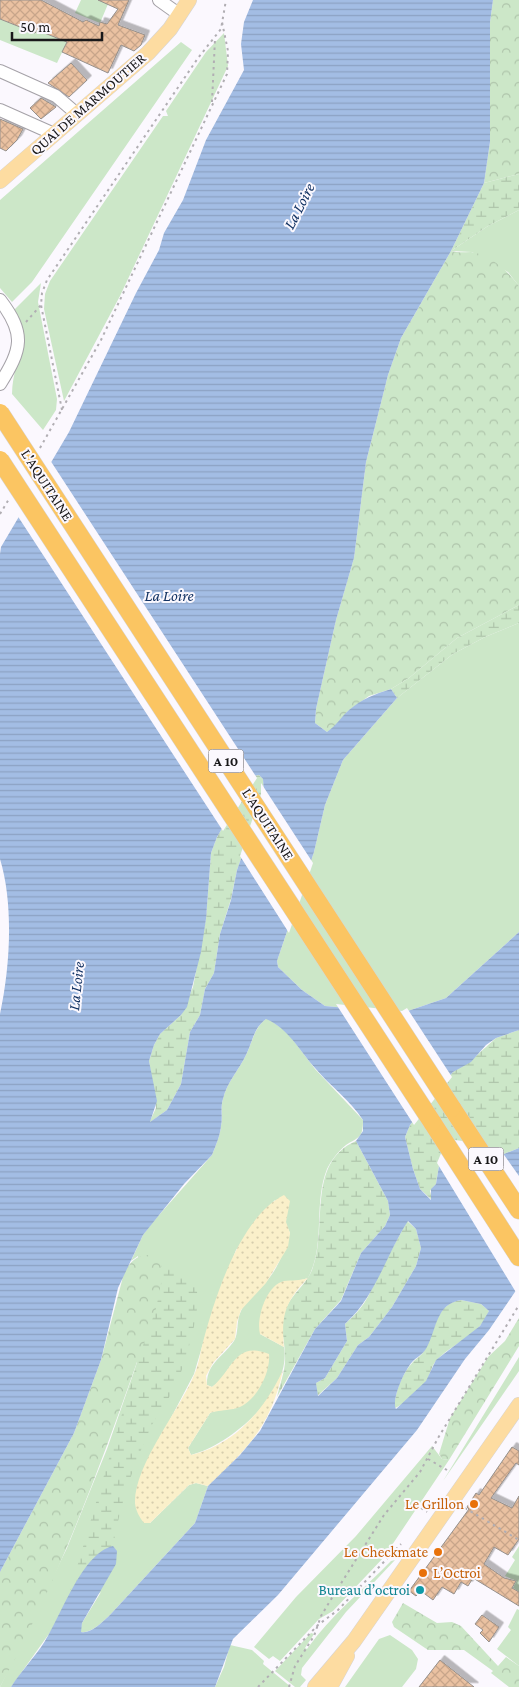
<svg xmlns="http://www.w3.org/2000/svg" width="519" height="1687" font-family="'Crimson Pro',serif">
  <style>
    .green { fill: #cce7c8 }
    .forest { fill: url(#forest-crowns) }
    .wetland { fill: url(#wetland-marsh) }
    .sand { fill: url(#sand-dots) }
    .water { fill: url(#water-rules); fill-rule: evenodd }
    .pier { fill: #fbf8fe }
    .building { fill: url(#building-cross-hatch); stroke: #95908c; filter: url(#shadow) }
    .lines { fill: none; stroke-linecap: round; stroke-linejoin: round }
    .minor-casing { stroke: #a5a2a8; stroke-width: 14 }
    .major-casing { stroke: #d6d5d6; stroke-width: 16 }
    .highway-casing { stroke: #d6d5d6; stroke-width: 19 }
    .path { stroke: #b1aeb3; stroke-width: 2; stroke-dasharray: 2.5 4; stroke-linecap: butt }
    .minor { stroke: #fff; stroke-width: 12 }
    .major { stroke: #fddca1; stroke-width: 15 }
    .highway { stroke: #fbc562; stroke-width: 18 }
    .highway-bridge-casing { stroke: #d6d5d6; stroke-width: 19; stroke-linecap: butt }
    .highway-bridge { stroke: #fbc562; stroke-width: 18 }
    .food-dot { fill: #e8710a; stroke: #fbf8fe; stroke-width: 2 }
    .culture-dot { fill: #0f9aa8; stroke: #fbf8fe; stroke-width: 2 }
    .labels { text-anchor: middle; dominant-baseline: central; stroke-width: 4; stroke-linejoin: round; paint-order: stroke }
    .shield { fill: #fbf8fe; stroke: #5d5b5e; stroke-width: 1 }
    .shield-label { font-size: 14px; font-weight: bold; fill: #19181a }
    .street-label { font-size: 15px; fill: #19181a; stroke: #fbf8fe }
    .food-label { font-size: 15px; fill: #c56008; stroke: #fbf8fe; text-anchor: end }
    .culture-label { font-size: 15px; fill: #0d838f; stroke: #fbf8fe; text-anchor: end }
    .water-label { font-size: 16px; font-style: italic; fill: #133363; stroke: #fbf8fe }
  </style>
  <defs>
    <pattern id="forest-crowns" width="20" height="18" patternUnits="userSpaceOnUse" patternTransform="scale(1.25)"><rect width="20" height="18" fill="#cce7c8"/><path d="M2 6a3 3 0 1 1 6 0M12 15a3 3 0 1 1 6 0" fill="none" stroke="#afc5ab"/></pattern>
    <pattern id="wetland-marsh" width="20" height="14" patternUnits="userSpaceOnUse" patternTransform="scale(1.25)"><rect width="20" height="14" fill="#cce7c8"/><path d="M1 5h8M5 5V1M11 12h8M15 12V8" fill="none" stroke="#afc5ab"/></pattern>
    <pattern id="sand-dots" width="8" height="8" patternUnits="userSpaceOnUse" patternTransform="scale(1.25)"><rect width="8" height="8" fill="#faf0ca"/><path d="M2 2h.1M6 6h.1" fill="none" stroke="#d6cdad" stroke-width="1.8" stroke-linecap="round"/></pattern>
    <pattern id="water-rules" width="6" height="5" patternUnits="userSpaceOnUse" patternTransform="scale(1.25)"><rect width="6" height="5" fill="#a3bde4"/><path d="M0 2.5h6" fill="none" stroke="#8ca2c3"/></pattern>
    <pattern id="building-cross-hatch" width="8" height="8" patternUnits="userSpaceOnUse" patternTransform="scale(1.25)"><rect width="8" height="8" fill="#eac1a1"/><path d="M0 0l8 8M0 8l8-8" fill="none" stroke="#c8a58a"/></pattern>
    <filter id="shadow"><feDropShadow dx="4.5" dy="-4.5" stdDeviation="0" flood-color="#0004"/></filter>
  </defs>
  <rect width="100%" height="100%" fill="#fbf8fe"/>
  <!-- green -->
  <path class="green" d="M81 0H100L108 4 100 23 75 13Z
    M0 19 35 33 37 30 67 42 57 63 0 40Z
    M224 33 228 66 120 296 64 401 44 309 45 294 50 281 163 116H168L166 111 206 52Z
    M181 42 192 50 32 282 12 302 0 288V200Z
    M519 210V286L508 272 472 252 451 251 488 226Z
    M41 283 38 302 57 399 56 410 43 430 12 394C12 365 31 338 14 310Z
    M519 623V932L446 998 402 1013 325 1006 302 990 278 967 277 961 314 852 325 805 343 760 397 698 453 654 485 637Z
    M267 1018 287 1032 315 1069 363 1120C363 1138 359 1137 346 1145 339 1150 330 1162 327 1169 313 1204 326 1245 308 1278L298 1281H284L260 1334 284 1347C292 1392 231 1445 191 1455L188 1448 210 1413 221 1409H234L230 1366 221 1380 212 1387 207 1385C206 1364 223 1357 234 1341 239 1333 236 1320 241 1311 246 1299 258 1292 266 1282 279 1267 284 1251 290 1233L275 1200 257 1220 236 1250 209 1323 194 1374 143 1471 135 1503 150 1523 189 1485 196 1483 208 1486 195 1523 109 1616C101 1623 91 1634 80 1632L82 1623 101 1592 51 1631 11 1687H0L67 1548 107 1449 137 1363 138 1256 131 1261 143 1235 152 1223 212 1155C216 1145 220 1136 221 1126 223 1117 220 1108 223 1099 227 1082 239 1070 246 1055 253 1041 253 1029 267 1018Z
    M519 1357V1371L443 1481Z
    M432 1446 442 1459 449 1460 384 1557 333 1611 319 1619 280 1661 273 1656 269 1659 254 1647 296 1597 356 1536Z
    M519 1546V1595L517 1594 518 1592 513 1588 516 1581 505 1576 515 1560 512 1557Z
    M395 1560 346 1612 302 1668 301 1675 306 1680 300 1687H295L275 1671 311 1633 314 1634 305 1648 307 1649C330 1616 363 1590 391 1561Z
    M517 1609 519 1610V1666L497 1649 511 1630 508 1627Z
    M390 1635 412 1650 418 1659 416 1669 402 1687H345L379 1639Z
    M230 1645 252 1650 264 1661 263 1664 291 1687H215L224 1667Z"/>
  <!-- forest -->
  <path class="forest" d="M493 0H519V174L484 183 490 142V22Z
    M451 251C458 253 464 252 471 252 491 255 508 271 519 286V605L457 638 409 678 391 689 369 696 348 711 336 726 327 732 315 723 316 709 336 620 354 558 366 462 388 375 401 338Z
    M149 1255C153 1257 159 1258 161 1263 169 1286 144 1342 136 1365 98 1473 55 1587 0 1687V1572L74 1433 101 1360 124 1273C131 1261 135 1256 149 1255Z
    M519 1318V1346L449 1460 442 1459 439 1454 450 1418 488 1357 505 1341Z
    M403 1603 437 1623 452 1622 461 1626 498 1666 506 1657 519 1666V1687H509L491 1673 493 1671 464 1650H428L394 1627 392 1622Z"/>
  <!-- wetland -->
  <path class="wetland" d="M519 174V210L488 226 451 251 484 183Z
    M519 605V623L485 637 453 654 397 698 391 689 409 678 457 638Z
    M259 775 263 779 264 794 237 870 231 899 220 934 214 973 205 989 200 1015 190 1032 181 1084 167 1110 149 1123 156 1108 149 1061 154 1045 160 1034 181 1015 193 987 206 919 211 853 217 837 253 776Z
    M519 1030V1148L504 1154 439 1166 436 1184 430 1191 432 1200 420 1189 413 1169 405 1137 410 1125 453 1072 476 1056 496 1038Z
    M356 1141 388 1201 390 1215 385 1226 361 1253 341 1300 315 1329 277 1397C280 1384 286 1369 285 1356 285 1342 280 1329 284 1315 288 1296 305 1287 312 1270 329 1228 305 1163 356 1141Z
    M407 1221 416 1229 421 1248 416 1266 392 1307 369 1337 358 1345 337 1378 317 1396 316 1383 325 1378 347 1341 345 1324C365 1306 367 1299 378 1276 387 1257 398 1239 407 1221Z
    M157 1258C170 1266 193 1276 197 1292 201 1311 185 1362 178 1381 171 1397 159 1411 151 1427 133 1466 120 1505 113 1546 94 1551 81 1576 70 1591L137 1363 156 1309 162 1278 161 1263Z
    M461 1300 481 1304 489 1311C480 1336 452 1343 436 1361 431 1367 430 1375 426 1382 421 1388 400 1408 394 1408 395 1393 402 1373 413 1362 417 1358 421 1356 424 1351 436 1332 434 1304 461 1300Z"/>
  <!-- sand -->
  <path class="sand" d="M284 1195 290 1201 286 1222 290 1233 288 1247 266 1283 241 1310 237 1322 235 1339 213 1363 206 1376 207 1385 212 1387C233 1370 235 1340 269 1354 271 1374 254 1406 233 1409 224 1411 218 1410 210 1413L188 1448 191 1455C235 1445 265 1409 283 1370 271 1426 248 1448 208 1486L196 1483 189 1485 150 1523H144C140 1518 135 1510 135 1502 135 1464 179 1411 194 1375 199 1364 200 1353 203 1342 215 1297 240 1217 284 1195Z
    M308 1278C285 1302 281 1315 284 1347L260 1334C256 1319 266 1285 284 1281 292 1280 299 1281 308 1278Z"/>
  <!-- water -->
  <path class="water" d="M253 0H493L490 22V142L484 183 451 251 401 338 388 375 366 462 354 558 336 620 316 709 315 723 327 732C336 726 341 717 349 710 362 699 375 694 391 689L397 698 343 760 325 805 314 852 277 961 278 967 302 990 325 1006 402 1013 446 998 519 932V1030L496 1038 486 1045 471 1062 453 1072 410 1125 405 1137 413 1169 420 1189 431 1200V1189L436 1184 439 1166 504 1154 519 1148V1286L489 1330 465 1359 417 1430 278 1595 233 1639 215 1687H11C21 1671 35 1657 45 1641 61 1616 82 1553 113 1546L117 1551 116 1564 82 1623 81 1632C91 1634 101 1623 109 1616L195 1523 208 1486 240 1455 260 1431 315 1329 341 1301 361 1253 385 1226 390 1215 388 1201 356 1141 363 1131V1120C350 1100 330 1086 315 1068 300 1051 288 1028 266 1019 253 1029 253 1041 246 1055 239 1070 227 1082 223 1099 220 1108 223 1117 221 1126 220 1136 216 1145 212 1155L184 1184 143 1235 118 1288 101 1360 74 1433 0 1572V1014C10 968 14 905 0 859V554L1 547 69 432 136 293 159 250 164 233 183 200 206 140 244 70 241 44 244 22ZM259 775 263 779 264 794 237 870 231 900 220 934 214 973 205 989 200 1015 190 1032 181 1084 167 1110 150 1122 157 1101 149 1061 154 1045 160 1034 181 1015 187 1007 201 952 206 919 211 853 217 837 253 776ZM408 1221 416 1229 421 1248 416 1266 392 1307 369 1337 358 1345 337 1378 318 1396 316 1383 325 1378 347 1341 345 1324C376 1296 386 1255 408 1221ZM461 1300 481 1304 489 1311 480 1326 436 1360 426 1381 396 1409C391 1400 405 1368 414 1360 419 1356 424 1353 427 1347 437 1328 436 1304 461 1300Z"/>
  <!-- pier -->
  <path class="pier" d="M50 460 257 778 223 831 17 515Z
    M261 783 313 863 289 933 240 856 261 794Z
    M336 1004 402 1011 407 1008 452 1077 414 1125Z
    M455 1140 470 1142 483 1149 502 1152 519 1176V1290L517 1294 437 1163 442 1151Z"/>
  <!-- building -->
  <path class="building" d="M0 0H41L83 22 86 20 99 26 100 22 107 24 118 9 98 0H129L118 25 145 35 141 45 134 51 121 45 108 73 62 52 67 42 37 30 35 33 0 19Z
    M71 63 87 80 69 97 48 83Z
    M41 98 56 107 41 119 30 108Z
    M0 119 23 129 17 140 6 151 0 148Z
    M512 1447 519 1451V1465L516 1463 491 1498 512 1508 519 1496V1539L508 1555 494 1547 484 1564 504 1578 516 1581 512 1588 519 1592V1606L473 1578 468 1586 461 1582 454 1594 442 1587 433 1600 421 1591 416 1596 409 1591 469 1509 467 1507 476 1493 479 1495Z
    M482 1615 499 1627 489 1642 480 1633 483 1630 475 1624Z
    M440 1660 474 1687H419Z"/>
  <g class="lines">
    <!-- minor casing -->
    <g class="minor-casing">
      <path id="minor" d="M159 0 180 15
        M0 71 56 96 77 114
        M0 110 54 134
        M0 300C26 334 22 349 0 384"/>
    </g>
    <!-- major casing -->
    <g class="major-casing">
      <path id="major" d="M0 181 148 53 170 29 189 0
        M315 1687 354 1641 519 1405
        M330 1687 347 1656"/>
    </g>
    <!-- highway casing -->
    <g class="highway-casing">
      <path id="highway" d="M452 1108 519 1210
        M432 1122 519 1257"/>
    </g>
    <!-- path -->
    <path class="path" d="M212 102 215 39
      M26 322 41 305
      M62 410 41 305 42 293 47 280 198 58 221 29 226 0
      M40 448 101 340 227 74 228 51 222 22
      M0 514 9 499
      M428 1459 447 1470
      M421 1508 427 1512
      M465 1508 519 1540
      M258 1687 318 1625 338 1610 401 1544
      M289 1687 295 1666 314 1636 321 1616 330 1601 384 1515 420 1472 438 1438 519 1305"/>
    <!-- minor -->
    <use href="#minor" class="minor"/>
    <!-- major -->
    <use href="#major" class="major"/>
    <!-- highway -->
    <use href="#highway" class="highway"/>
    <!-- highway-bridge casing -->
    <g class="highway-bridge-casing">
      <path id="highway-bridge" d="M0 413 452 1108
        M0 460 432 1122"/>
    </g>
    <!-- highway-bridge -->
    <use href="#highway-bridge" class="highway-bridge"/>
  </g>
  <!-- markers -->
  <g class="food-dot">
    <circle cx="474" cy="1504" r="5"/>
    <circle cx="438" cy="1552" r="5"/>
    <circle cx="423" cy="1573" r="5"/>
  </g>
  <circle class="culture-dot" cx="420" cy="1590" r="5"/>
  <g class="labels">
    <!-- shield labels -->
    <g class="shield">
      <rect x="208.5" y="749.5" width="35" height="23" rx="4"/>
      <rect x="468.5" y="1147.5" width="35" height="23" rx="4"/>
    </g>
    <g class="shield-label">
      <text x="226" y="761">A 10</text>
      <text x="486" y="1159">A 10</text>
    </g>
    <!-- street labels -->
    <g class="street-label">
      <text transform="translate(88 104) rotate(-41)">QUAI DE MARMOUTIER</text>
      <text transform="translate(47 485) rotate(57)">L'AQUITAINE</text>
      <text transform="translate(268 824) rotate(57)">L'AQUITAINE</text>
    </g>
    <!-- food labels -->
    <g class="food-label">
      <text x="464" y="1504">Le Grillon</text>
      <text x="428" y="1552">Le Checkmate</text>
      <text x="433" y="1573" text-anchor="start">L’Octroi</text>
    </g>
    <!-- culture labels -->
    <g class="culture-label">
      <text x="410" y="1590">Bureau d’octroi</text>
    </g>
    <!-- water labels -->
    <g class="water-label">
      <text transform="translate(299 206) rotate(-63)">La Loire</text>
      <text x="169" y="595">La Loire</text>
      <text transform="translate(76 986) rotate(-84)">La Loire</text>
    </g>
  </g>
  <!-- scale -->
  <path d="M12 32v8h90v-8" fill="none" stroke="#19181a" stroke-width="2.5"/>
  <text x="20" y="32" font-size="15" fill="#19181a" stroke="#fbf8fe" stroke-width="4" paint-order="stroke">50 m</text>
</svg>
